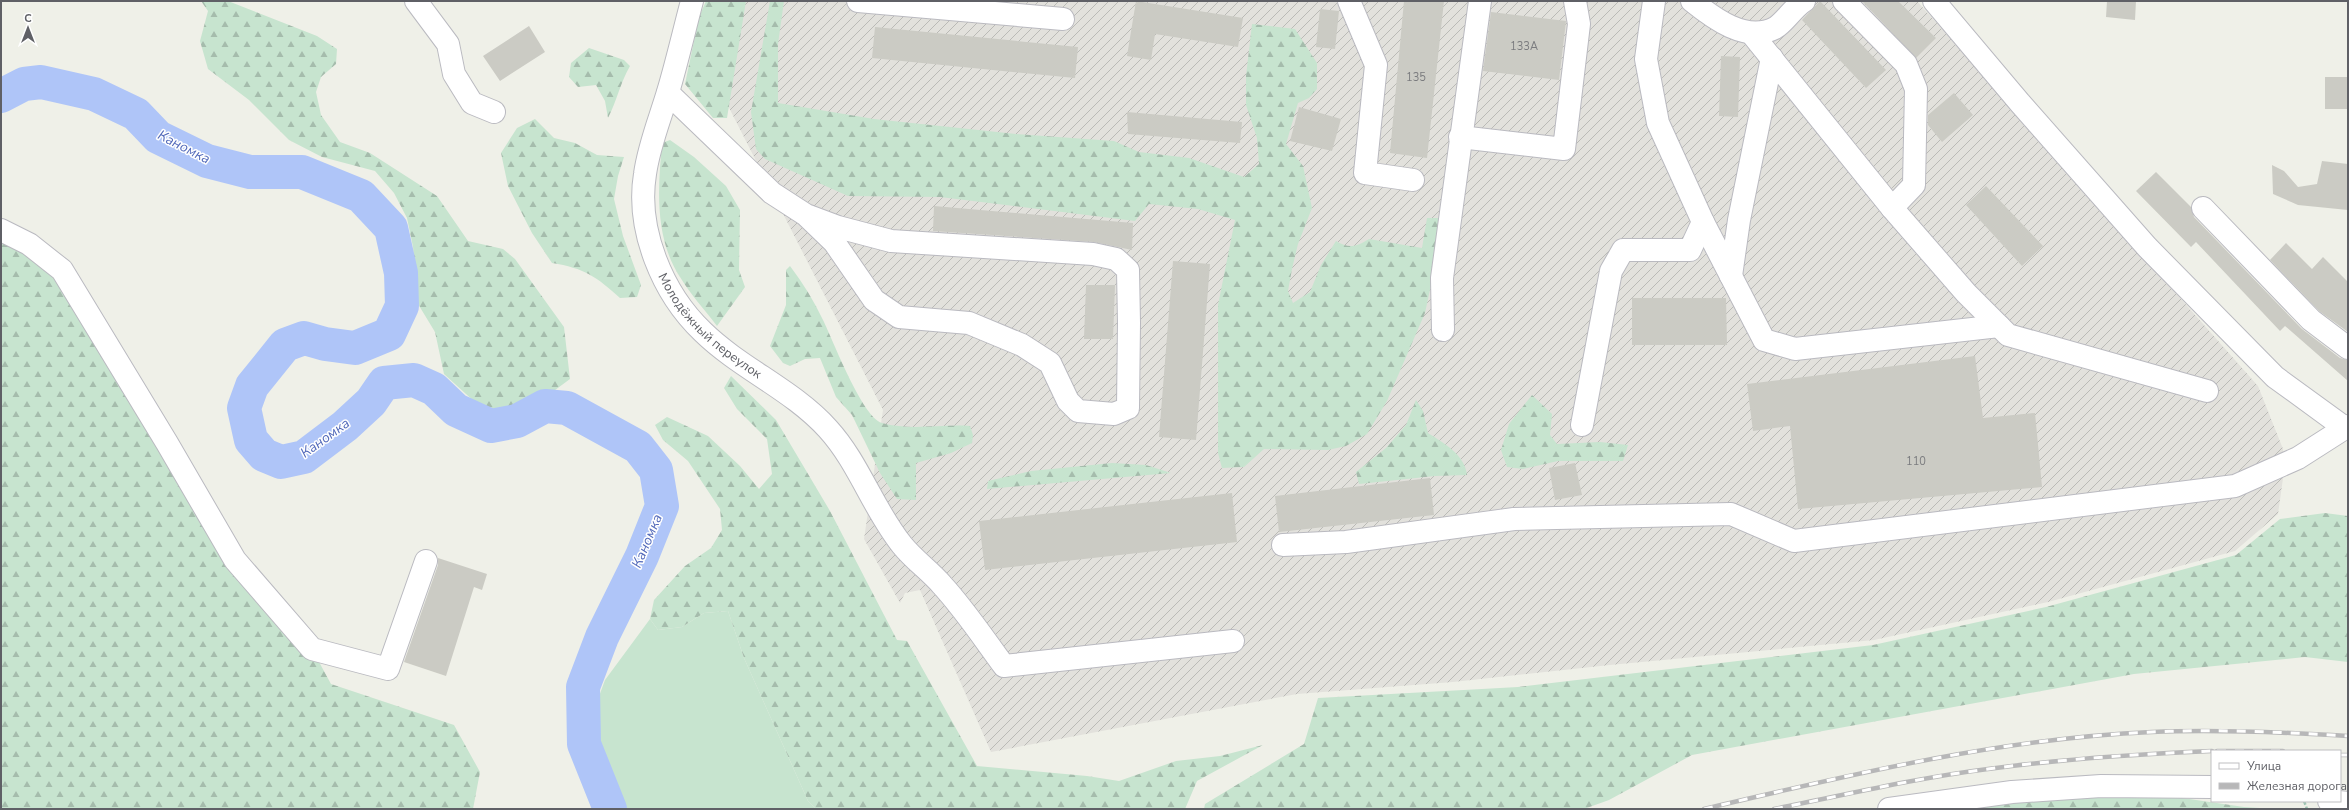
<svg xmlns="http://www.w3.org/2000/svg" width="2349" height="810" font-family="'Nunito Sans',sans-serif">
  <style>
    .industrial { fill: url(#industrial-furrows) }
    .grass { fill: #c7e4cf }
    .forest { fill: url(#forest-firs) }
    .lines { fill: none; stroke-linecap: round; stroke-linejoin: round }
    .river { stroke: #afc5f8; stroke-width: 34 }
    .building { fill: #cbcbc4 }
    .minor-casing { stroke: #babac0; stroke-width: 24 }
    .path { stroke: #a0c5b4; stroke-width: 2.5; stroke-dasharray: 4 2; stroke-linecap: butt }
    .minor { stroke: #fff; stroke-width: 22 }
    .rail-casing { stroke: #b7b7b8; stroke-width: 4.5 }
    .rail { stroke: #fff; stroke-width: 3; stroke-dasharray: 9; stroke-linecap: butt }
    .labels { text-anchor: middle; dominant-baseline: central; stroke-width: 3; stroke-linejoin: round; paint-order: stroke }
    .number-label { font-size: 11px; fill: #7a7b7e }
    .street-label { font-size: 13px; fill: #5f6066; stroke: #fff }
    .water-label { font-size: 14px; font-style: italic; fill: #536aba; stroke: #fff }
  </style>
  <defs>
    <pattern id="industrial-furrows" width="10" height="10" patternUnits="userSpaceOnUse"><rect width="10" height="10" fill="#e2e1dc"/><path d="M-1 1l2-2M0 10L10 0M9 11l2-2" fill="none" stroke="#babab6"/></pattern>
    <pattern id="forest-firs" width="22" height="20" patternUnits="userSpaceOnUse"><rect width="22" height="20" fill="#c7e4cf"/><path d="M5 1l3.5 6h-7zM16 11l3.5 6h-7z" fill="#a5bcac"/></pattern>
  </defs>
  <rect width="100%" height="100%" fill="#eff0e8"/>
  <!-- industrial -->
  <path class="industrial" d="M739 1H1917L2258 386 2283 449 2285 464 2278 514 2235 551 2048 602 1874 640 1610 665 1453 682 1297 694 991 752 920 590 905 593 900 603 864 539 883 410 721 92Z"/>
  <!-- grass -->
  <path class="grass" d="M728 611 744 658 808 801 816 809H617L599 767 591 718 605 680 650 619 658 630 682 627 704 613Z"/>
  <!-- forest -->
  <path class="forest" d="M201 1H228L317 36 337 49 336 64 321 77 316 92 321 115 340 142 370 153 437 196 468 241 503 249 515 259 564 327 570 379 547 396 527 414H488L444 374 435 332 418 304 413 247 407 218 394 193 375 171 322 157 289 140 249 100 208 69 200 41 208 11Z
    M706 1H746L727 118H713L685 84 699 17Z
    M770 1H784L778 44V103L874 119 1016 134 1114 141 1139 152 1189 158 1244 177 1259 164 1257 138 1246 105V76L1252 24 1295 29 1317 63V89L1309 98 1298 103 1286 144 1303 166 1312 208 1298 244 1292 269 1288 291 1293 303 1310 292 1321 265 1336 241C1349 249 1356 247 1369 239L1422 248 1427 218H1439L1431 285 1425 313 1387 401 1367 434 1346 446 1328 450 1264 449 1244 467 1222 468 1218 453V305L1235 220 1198 209 1149 204 1135 221 940 197 848 196 765 159 756 149 751 112Z
    M589 48 624 60 630 66C620 83 617 101 608 118L605 101 596 85 578 87 569 77 571 63Z
    M535 119 554 138 575 143 597 155 624 157 618 176 614 199 623 236 641 285 637 297 620 298C597 277 584 268 552 263L532 233 508 186 501 153 517 128Z
    M670 140 694 157 726 186 740 210 739 270 745 287 717 326C705 310 690 294 680 277 654 237 658 188 662 143Z
    M1 230 45 253 235 560 312 649 331 684 454 725 480 772 473 809H1Z
    M790 266C803 283 814 301 823 320 833 340 862 417 882 423 911 431 940 424 970 426L973 435 972 443 951 453 916 463V500L897 499 880 473 852 415 836 397 820 358 805 359 790 366 783 363 770 346 786 305V270Z
    M731 376 776 420 830 511 897 640 907 641 977 766 1087 776 1119 781 1176 761 1220 756 1263 745 1197 781 1185 809H816L808 801 744 658 728 611 704 613 682 627 658 630 650 619 654 600 685 566 711 548 722 530 720 509 688 461 663 440 655 425 667 417 708 436 740 466 759 489 772 474 767 439 737 409 724 388Z
    M1532 395 1552 414 1550 435 1557 444 1600 442 1628 445 1623 461H1558L1523 469 1507 467 1501 450 1509 424Z
    M1416 400 1423 411 1428 433C1444 443 1465 455 1467 475L1435 476 1359 484 1356 472 1386 448 1406 425Z
    M1112 463 1146 465 1171 473 987 489 988 481 1031 471Z
    M2325 513 2348 516V662L2305 657 2134 674 1692 755 1609 800 1584 809H1204L1205 804 1304 744 1318 698 1518 687 1873 645 2046 607 2236 555 2280 519Z
    M2155 794 2244 807 2275 809H1958L2046 798Z"/>
  <g class="lines">
    <!-- river -->
    <path class="river" d="M1 96 24 84 41 82 94 94 136 114 158 137 207 161 250 172H302L361 196 391 228 401 273 402 306 389 334 355 348 325 344 304 338 285 345 252 386 244 408 251 440 264 455 281 462 304 457 345 426 371 402 384 383 414 380 434 389 456 410 491 426 517 421 545 406 567 408 638 447 656 470 662 506 642 556 602 637 583 687 584 744 610 809"/>
  </g>
  <!-- building -->
  <path class="building" d="M1136 1 1243 18 1238 47 1155 34 1151 60 1127 56Z
    M1404 1H1444L1427 158 1390 153Z
    M1820 1 1886 70 1866 88 1802 20Z
    M1862 1H1898L1936 38 1916 58Z
    M2107 1H2136L2135 20 2106 17Z
    M1320 9 1339 11 1335 49 1316 47Z
    M1491 12 1566 21 1559 80 1483 71Z
    M529 26 545 52 500 81 483 56Z
    M875 27 1078 47 1075 78 872 58Z
    M1721 56 1740 57 1738 117 1719 116Z
    M2325 77H2348V109H2325Z
    M1954 93 1973 115 1942 142 1928 125V115Z
    M1299 107 1341 119 1332 151 1290 141Z
    M1127 112 1242 122 1240 143 1128 134Z
    M2322 161 2348 164V210L2298 205 2273 194 2272 165 2284 171 2298 187 2317 184Z
    M2156 172 2191 207 2194 217 2302 329 2340 358 2348 360V381L2285 326 2280 331 2196 242 2191 247 2136 191Z
    M1986 186 2043 246 2022 266 1966 205Z
    M934 206 1133 223 1132 250 1094 242 933 231Z
    M2286 243 2312 269 2323 257 2348 282V332L2319 311 2270 260Z
    M1173 261 1210 264 1196 440 1159 437Z
    M1086 285H1115L1113 339H1084Z
    M1632 298H1726L1727 345H1632Z
    M1975 356 1983 418 2035 413 2042 487 1798 509 1790 426 1753 431 1747 384Z
    M1575 463 1582 495 1555 500 1549 468Z
    M1430 478 1434 515 1279 532 1275 496Z
    M1232 493 1237 542 985 570 979 521Z
    M438 558 487 574 482 590 474 587 446 676 404 662 438 565Z"/>
  <g class="lines">
    <!-- minor casing -->
    <g class="minor-casing">
      <g id="minor">
        <path d="M416 1 448 44 454 74 472 103 494 112"/>
        <path id="s1" d="M692 1C684 31 677 62 668 92 660 119 649 145 645 174 636 229 662 293 703 332 741 369 793 390 828 429 859 463 873 509 902 545 914 560 930 571 942 585 965 610 984 639 1004 666L1233 641"/>
        <path d="M858 1 1063 19"/>
        <path d="M1349 1 1376 65 1365 173 1413 180"/>
        <path d="M1692 1C1713 18 1746 43 1775 28 1784 23 1793 8 1804 1"/>
        <path d="M1844 1 1906 64 1916 89 1914 185 1892 208"/>
        <path d="M1934 1 2020 103 2147 247 2275 377 2345 428"/>
        <path d="M1752 34 1892 208 1966 293 2008 335 2207 391"/>
        <path d="M668 93 772 193 806 215 838 227 891 241 1093 254 1116 259 1128 270 1129 323 1128 408 1114 414 1078 411 1068 401 1050 363 1022 345 969 323 899 317 874 300 834 242 806 215"/>
        <path d="M1460 137 1564 149 1579 24 1575 1"/>
        <path d="M2203 208 2311 320 2348 348"/>
        <path d="M1703 222 1764 340 1795 349 1999 326"/>
        <path d="M1 230 29 244 62 270 167 443 235 560 312 649 388 669 426 561"/>
        <path d="M1731 276 1739 220 1772 58"/>
        <path d="M1443 330 1442 278 1480 1"/>
        <path d="M1582 425 1611 271 1623 250H1690L1703 222 1658 123 1646 59 1654 1"/>
        <path d="M1283 545 1346 542 1514 519 1731 514 1794 541 2235 486 2298 458 2348 426"/>
        <path d="M2329 801 2348 803"/>
        <path d="M1889 809 2012 792 2101 786 2212 787"/>
      </g>
    </g>
    <!-- path -->
    <path class="path" d="M2304 801 2307 809"/>
    <!-- minor -->
    <use href="#minor" class="minor"/>
    <!-- rail casing -->
    <g class="rail-casing">
      <path id="rail" d="M2217 751H2283
        M2340 755H2348
        M1704 809C1849 775 2003 738 2152 732 2217 729 2282 732 2348 736
        M1774 809C1845 795 1916 778 1988 769 2063 759 2137 754 2212 751"/>
    </g>
    <!-- rail -->
    <use href="#rail" class="rail"/>
  </g>
  <g class="labels">
    <!-- number labels -->
    <g class="number-label">
      <text x="1524" y="46">133А</text>
      <text x="1416" y="77">135</text>
      <text x="1916" y="461">110</text>
    </g>
    <!-- street labels -->
    <g class="street-label">
      <text stroke="none"><textPath href="#s1" startOffset="354">Молодёжный переулок</textPath></text>
    </g>
    <!-- water labels -->
    <g class="water-label">
      <text transform="translate(184 147) rotate(27)">Каномка</text>
      <text transform="translate(325 438) rotate(-36)">Каномка</text>
      <text transform="translate(647 541) rotate(-67)">Каномка</text>
    </g>
  </g>
  <!-- border -->
  <rect width="2349" height="810" fill="none" stroke="#5f6066" stroke-width="4"/>
  <!-- legend -->
  <rect x="2211" y="750" width="130" height="52" fill="#ffffff" stroke="#bfbfc2"/>
  <rect x="2219" y="763" width="20" height="6" fill="#ffffff" stroke="#bfbfc2"/>
  <text x="2247" y="770" font-size="12" fill="#5f6066">Улица</text>
  <rect x="2219" y="783" width="20" height="6" fill="#b7b7b8" stroke="#bfbfc2"/>
  <text x="2247" y="790" font-size="12" fill="#5f6066">Железная дорога</text>
  <!-- north arrow -->
  <g transform="translate(28 28)" stroke="#ffffff" stroke-width="3" paint-order="stroke">
  <path d="M0-3L7 15L0 10L-7 15Z" fill="#5f6066"/>
  <text y="-6" font-size="11" font-weight="bold" text-anchor="middle" fill="#5f6066">С</text>
  </g>
</svg>
